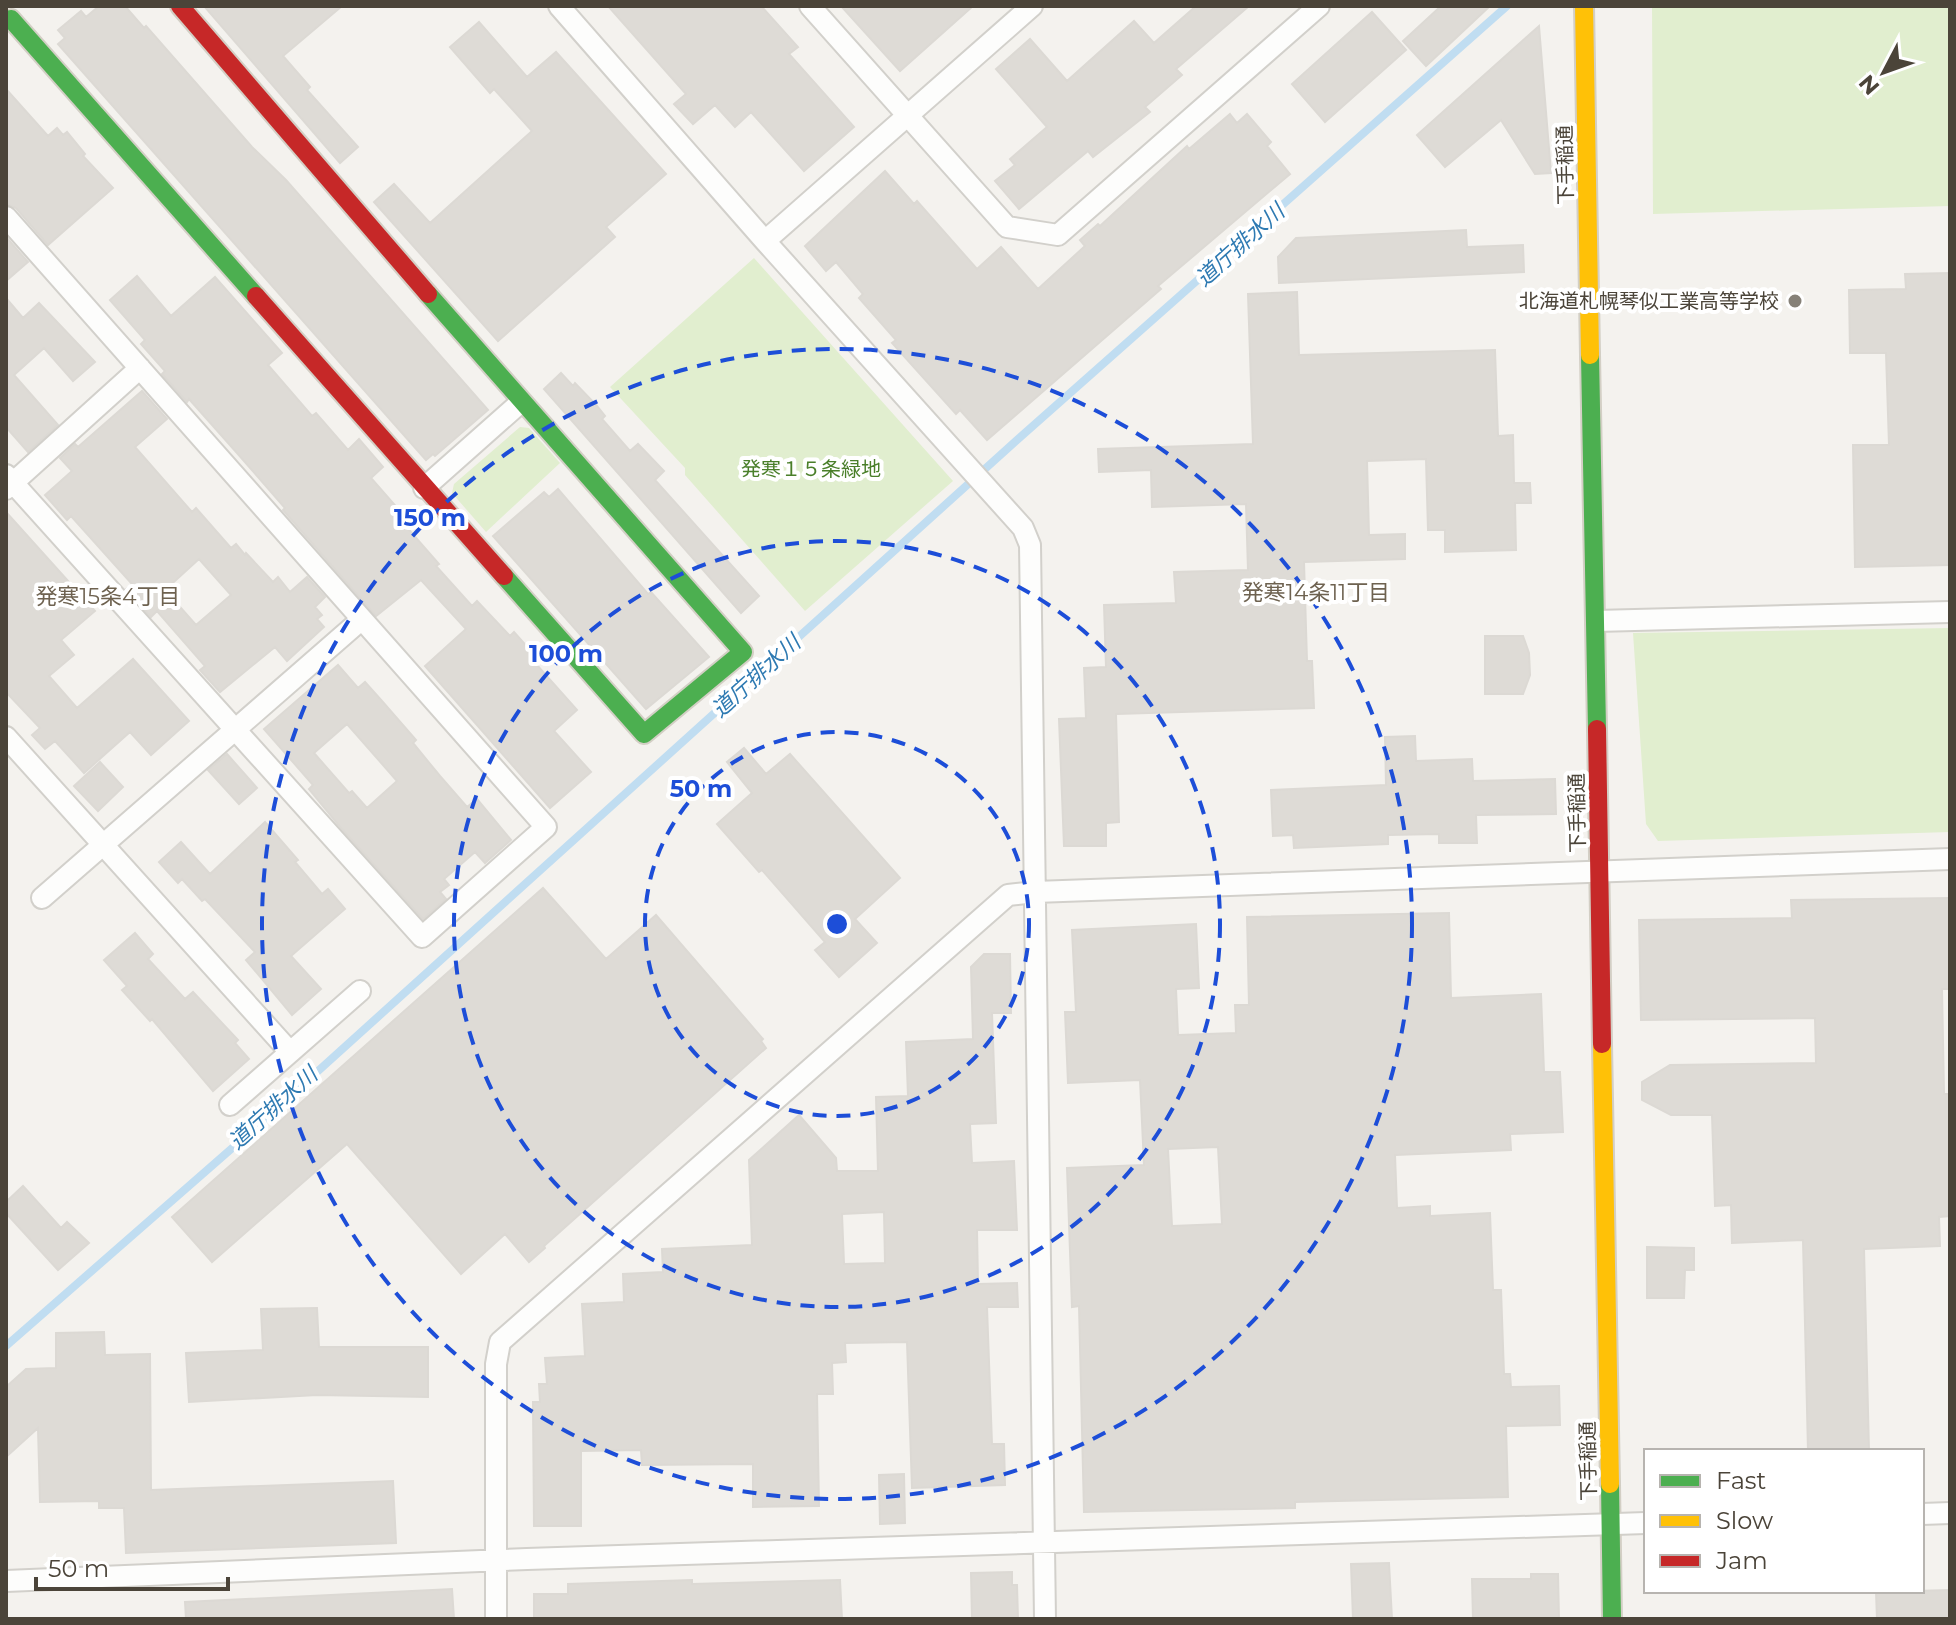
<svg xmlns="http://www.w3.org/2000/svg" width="1956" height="1625" font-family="Montserrat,'Noto Sans JP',sans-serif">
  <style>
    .green { fill: #e1eecf }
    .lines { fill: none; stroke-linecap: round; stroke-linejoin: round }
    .stream { stroke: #c0ddf1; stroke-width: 8 }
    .building { fill: #dedbd6; stroke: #dcd9d4; stroke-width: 2; fill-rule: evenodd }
    .street-casing { stroke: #d2d0cb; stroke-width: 24 }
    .fast-casing { stroke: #d3cfc5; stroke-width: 22 }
    .slow-casing { stroke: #d3cfc5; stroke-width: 22 }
    .jam-casing { stroke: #d3cfc5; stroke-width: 22 }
    .street { stroke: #fdfdfc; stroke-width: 20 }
    .fast { stroke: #4caf50; stroke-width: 18 }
    .slow { stroke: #ffc107; stroke-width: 18 }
    .jam { stroke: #c62828; stroke-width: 18 }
    .ring { fill: none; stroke: #1d4ed8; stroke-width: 4; stroke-dasharray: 14 10 }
    .poi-dot { fill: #868178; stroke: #fff; stroke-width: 3 }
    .labels { text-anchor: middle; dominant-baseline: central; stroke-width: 8; stroke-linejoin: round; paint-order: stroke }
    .street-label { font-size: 20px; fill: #4b4439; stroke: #fff }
    .poi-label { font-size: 20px; fill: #4b4439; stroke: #fff; text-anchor: end }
    .park-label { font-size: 20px; fill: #4a7f2a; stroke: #fff }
    .water-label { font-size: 22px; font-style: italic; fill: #2e7ab2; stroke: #fff }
    .neighbourhood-label { font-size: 22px; fill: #6e6250; stroke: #fff }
    .centre { fill: #1d4ed8; stroke: #fff; stroke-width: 4 }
    .ring-label { font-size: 24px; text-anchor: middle; font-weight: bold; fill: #1d4ed8; stroke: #fff; stroke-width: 8; stroke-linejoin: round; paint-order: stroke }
  </style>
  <rect width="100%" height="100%" fill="#f4f2ee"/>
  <!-- green -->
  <path class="green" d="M1652 6H1950V206L1653 214Z
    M754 258 953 481 805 611 685 475V468L610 387Z
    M520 427 529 428 560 463 486 532 452 493 454 484Z
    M1950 628V832L1658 841 1646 824 1633 633Z"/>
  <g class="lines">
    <!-- stream -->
    <path class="stream" d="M6 1346 246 1136 1017 440 1507 6"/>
  </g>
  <!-- building -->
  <path class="building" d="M99 6H125L144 28 146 26 252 147 286 180 488 410 435 456 433 454 426 460 410 442 58 44 65 38 58 30 81 11 86 17Z
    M204 6H342L283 56 310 87 307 90 358 147 340 163Z
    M608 6H761L798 47 789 54 854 127 804 171 751 112 735 127 715 105 693 124 674 104 686 94Z
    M841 6H973L900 71Z
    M1196 6H1249L1176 69 1182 75 1145 107 1150 112 1093 157 1088 151 1019 209 995 181 1015 165 1010 159 1047 127 996 69 1030 39 1067 81 1134 21 1154 43Z
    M1441 6H1490L1426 66 1403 41Z
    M1372 12 1406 50 1325 122 1292 84Z
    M479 22 527 77 556 52 666 174 606 227 615 237 498 341 374 202 394 184 430 223 532 131 494 89 490 93 450 47Z
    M1539 26 1551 173 1535 174 1501 120 1445 167 1417 135Z
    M6 89 48 136 57 128 63 135 67 132 85 154 83 156 113 188 48 245 16 208 6 204Z
    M1230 114 1237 123 1247 114 1271 142 1267 146 1290 174 1158 286 1161 289 987 440 960 410 956 414 892 343 896 340 859 298 863 294 836 262 826 271 805 246 885 171 914 204 917 201 977 269 1001 247 1038 289 1085 246 1080 240 1098 224 1100 226 1187 146 1189 149Z
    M1466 230 1467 247 1523 245 1524 272 1279 283 1278 257 1296 238Z
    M6 237 28 262 6 281Z
    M1950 273V565L1855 567 1853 445H1889L1886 353H1850L1849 290 1906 289 1905 274Z
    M137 276 171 316 215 277 282 353 268 365 312 416 316 413 348 450 359 439 383 467 371 478 407 519 403 523 439 564 436 566 472 606 477 601 510 636 514 632 539 660 536 664 577 710 554 731 591 772 550 808 425 666 466 629 421 580 376 616 283 510 285 508 237 453 189 399 187 402 162 374 165 371 141 344 145 340 110 300Z
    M1297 292 1299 355 1495 350 1498 436 1513 435 1514 483H1530L1531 503H1515L1516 550 1445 552V530H1428L1426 459 1367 461 1369 535 1405 534V559L1304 562 1307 661H1312L1314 708 1116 714 1119 822 1106 823V846H1064L1059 719 1086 718 1084 668 1106 667 1104 605 1176 603 1174 572 1248 570 1246 504 1152 507 1151 470 1099 472 1098 449 1253 444 1248 294Z
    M6 298 23 318 39 303 95 362 73 381 44 348 14 375 58 425 28 452 6 427Z
    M561 373 573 386 575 383 597 406 605 416 602 419 630 451 638 444 664 471 655 480 759 596 741 613 544 389Z
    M142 391 167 419 135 447 192 512 196 508 231 548 236 544 245 555 246 553 273 582 278 577 290 592 307 577 325 597 315 607 322 615 317 619 324 627 287 661 275 647 220 692 200 670 205 666 157 611 151 617 126 589 132 584 71 516 67 520 45 495 72 471 60 458 75 444 78 447ZM199 559 231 595 196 625 165 590Z
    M558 489 648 594 651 592 709 657 646 709 493 536 544 492 549 497Z
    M6 512 95 611 61 640 74 655 49 676 77 708 133 659 189 721 151 755 130 732 84 773 55 741 45 749 32 735 40 728 6 692Z
    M1485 636H1523L1529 653 1530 675 1523 694H1485Z
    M338 665 358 688 365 682 382 701 416 740 413 743 440 776 467 807 477 799 511 840 485 863 475 852 444 879 449 885 440 892 446 899 423 919 341 828 309 789 313 785 264 729ZM347 724 397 781 367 808 352 791 349 793 314 753Z
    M1415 736 1416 761 1472 759 1473 781 1555 779 1556 814 1476 815 1477 843H1439V834L1388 835V844L1294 848 1293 835 1273 836 1271 790 1386 785 1385 737Z
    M744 748 766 774 790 754 900 878 855 919 877 943 839 977 815 950 825 942 762 870 759 872 717 824 752 793 727 762Z
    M227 754 257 788 239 804 208 770Z
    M100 762 123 787 98 811 74 786Z
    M265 822 298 860 295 862 322 894 328 889 345 909 291 956 321 989 292 1015 246 960 255 952 205 899 202 901 182 879 178 883 159 862 181 842 210 874Z
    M543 888 606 959 656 915 763 1039 761 1041 766 1048 544 1246 545 1248 529 1262 505 1234 461 1274 347 1144 212 1262 172 1217Z
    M1950 898V989H1942L1944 1094H1950V1216L1939 1217 1940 1246 1864 1249 1869 1451H1808L1803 1240 1732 1243 1731 1205 1715 1206 1712 1115H1671L1642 1100V1082L1670 1065 1816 1063 1815 1018 1641 1020 1639 920 1792 918 1791 900Z
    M1449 913 1451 998 1541 994 1544 1072H1560L1563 1132 1510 1134 1511 1150 1395 1155 1397 1208 1430 1206V1216L1490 1213 1493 1290H1501L1504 1374H1510L1511 1387 1559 1386 1560 1425 1506 1426 1508 1497 1295 1502V1508L1084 1512 1079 1306 1072 1307 1067 1168 1144 1165 1140 1080 1068 1083 1065 1012H1076L1072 930 1196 924 1199 988 1176 989 1178 1035 1236 1033 1235 1005H1249L1247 917ZM1218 1147 1222 1224 1172 1226 1168 1149Z
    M135 933 153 954 148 959 185 999 193 992 238 1040 235 1043 249 1059 213 1091 152 1019 150 1021 122 990 127 986 104 960Z
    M984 954H1010L1011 1013H992L996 1123 970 1124 972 1163 1014 1161 1017 1230H977L978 1284 1017 1283 1018 1307H987L992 1444H1004L1005 1485 912 1488 907 1342 845 1343 846 1362 832 1363 833 1394H817L819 1506 753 1507V1464L642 1465 641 1450 581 1451V1526H534L533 1402H540L539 1384H547L545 1358 585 1356 582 1304 624 1302 623 1274 663 1272 662 1249 752 1245 749 1160 799 1115 836 1158 837 1171H878L876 1097 908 1096 906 1042 973 1039 971 967ZM884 1212 885 1263 844 1264 842 1214Z
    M23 1186 61 1228 67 1222 89 1243 58 1270 6 1213V1202Z
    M1647 1247 1694 1248V1270H1685L1684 1298H1647Z
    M317 1308 319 1347H428V1397L317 1395 189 1402 186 1353 263 1350 261 1309Z
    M104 1332 105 1355 150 1354 151 1490 393 1481 396 1543 126 1553 124 1508H99V1501L40 1502 38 1428 6 1457V1387L26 1369 56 1368V1333Z
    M904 1474 905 1523 880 1524 879 1475Z
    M1389 1563 1392 1619H1353L1351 1564Z
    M1012 1572V1585H1017L1018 1619H972L971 1573Z
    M1531 1574H1558L1559 1619H1473L1472 1579H1531Z
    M692 1580V1584L840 1580 842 1619H534V1594H568V1584Z
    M452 1589 454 1619H186L185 1602Z
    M1950 1590V1619H1877L1876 1592Z"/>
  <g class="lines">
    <!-- street casing -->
    <g class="street-casing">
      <path id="street" d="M559 6 765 241 1023 528 1030 545 1045 1619
        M810 6 1007 227 1058 235 1319 6
        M6 217 546 827 422 937 6 475
        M765 241 1032 6
        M424 488 521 402
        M6 489 140 368
        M1596 621 1950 612
        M6 737 290 1052
        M42 898 362 619
        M230 1105 360 991
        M1922 1514 1950 1513
        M6 1581 527 1559 1646 1523
        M496 1619V1364L500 1342 1008 895 1035 892 1950 859"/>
    </g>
    <!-- fast casing -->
    <g class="fast-casing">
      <path id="fast" d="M11 19 256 296
        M428 294 743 652 644 734 504 576
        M1590 355 1597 729
        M1610 1484 1612 1619"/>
    </g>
    <!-- slow casing -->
    <g class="slow-casing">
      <path id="slow" d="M1584 6 1590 355
        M1602 1044 1610 1484"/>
    </g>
    <!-- jam casing -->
    <g class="jam-casing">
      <path id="jam" d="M180 6 428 294
        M256 296 504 576
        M1597 729 1602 1044"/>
    </g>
    <!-- street -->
    <use href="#street" class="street"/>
    <!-- fast -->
    <use href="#fast" class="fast"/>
    <!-- slow -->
    <use href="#slow" class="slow"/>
    <!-- jam -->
    <use href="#jam" class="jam"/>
  </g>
  <!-- distance rings -->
  <g class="ring">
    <circle cx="837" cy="924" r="192"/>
    <circle cx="837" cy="924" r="383"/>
    <circle cx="837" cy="924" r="575"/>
  </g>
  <!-- markers -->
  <circle class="poi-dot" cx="1795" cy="301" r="8"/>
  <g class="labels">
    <!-- street labels -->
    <g class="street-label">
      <text transform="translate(1565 165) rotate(-91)">下手稲通</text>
      <text transform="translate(1577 813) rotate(-91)">下手稲通</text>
      <text transform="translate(1588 1461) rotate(-91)">下手稲通</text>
    </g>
    <!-- poi labels -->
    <g class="poi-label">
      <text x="1779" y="301">北海道札幌琴似工業高等学校</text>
    </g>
    <!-- park labels -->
    <g class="park-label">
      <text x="811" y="469">発寒１５条緑地</text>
    </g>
    <!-- water labels -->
    <g class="water-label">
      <text transform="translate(1240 245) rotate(-42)">道庁排水川</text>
      <text transform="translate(756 676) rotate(-42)">道庁排水川</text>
      <text transform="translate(273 1108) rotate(-42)">道庁排水川</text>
    </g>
    <!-- neighbourhood labels -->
    <g class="neighbourhood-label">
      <text x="1316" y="592">発寒14条11丁目</text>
      <text x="108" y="596">発寒15条4丁目</text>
    </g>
  </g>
  <circle cx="837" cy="924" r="12" class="centre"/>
  <g class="ring-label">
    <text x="430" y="526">150 m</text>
    <text x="566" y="662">100 m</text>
    <text x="701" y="797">50 m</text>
  </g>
  <!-- border -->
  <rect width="1956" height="1625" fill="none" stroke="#4b4439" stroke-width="16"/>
  <!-- legend -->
  <rect x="1644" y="1449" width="280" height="144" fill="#ffffff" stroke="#b7b4b0" stroke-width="2"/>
  <rect x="1660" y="1475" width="40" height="12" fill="#4caf50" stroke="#b7b4b0" stroke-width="2"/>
  <text x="1716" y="1489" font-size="24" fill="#4b4439">Fast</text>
  <rect x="1660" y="1515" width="40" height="12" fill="#ffc107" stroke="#b7b4b0" stroke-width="2"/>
  <text x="1716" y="1529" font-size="24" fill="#4b4439">Slow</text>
  <rect x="1660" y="1555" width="40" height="12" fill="#c62828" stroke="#b7b4b0" stroke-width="2"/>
  <text x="1716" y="1569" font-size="24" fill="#4b4439">Jam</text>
  <!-- north arrow -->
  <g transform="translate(1884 72) rotate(229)" stroke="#ffffff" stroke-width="6" paint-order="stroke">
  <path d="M0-6L14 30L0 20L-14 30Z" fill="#4b4439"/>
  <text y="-12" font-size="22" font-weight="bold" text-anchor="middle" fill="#4b4439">N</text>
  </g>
  <!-- scale -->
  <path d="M36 1577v12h192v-12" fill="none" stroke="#4b4439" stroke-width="4"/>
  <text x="48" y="1577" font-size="24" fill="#4b4439" stroke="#ffffff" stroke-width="6" paint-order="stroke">50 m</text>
</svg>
